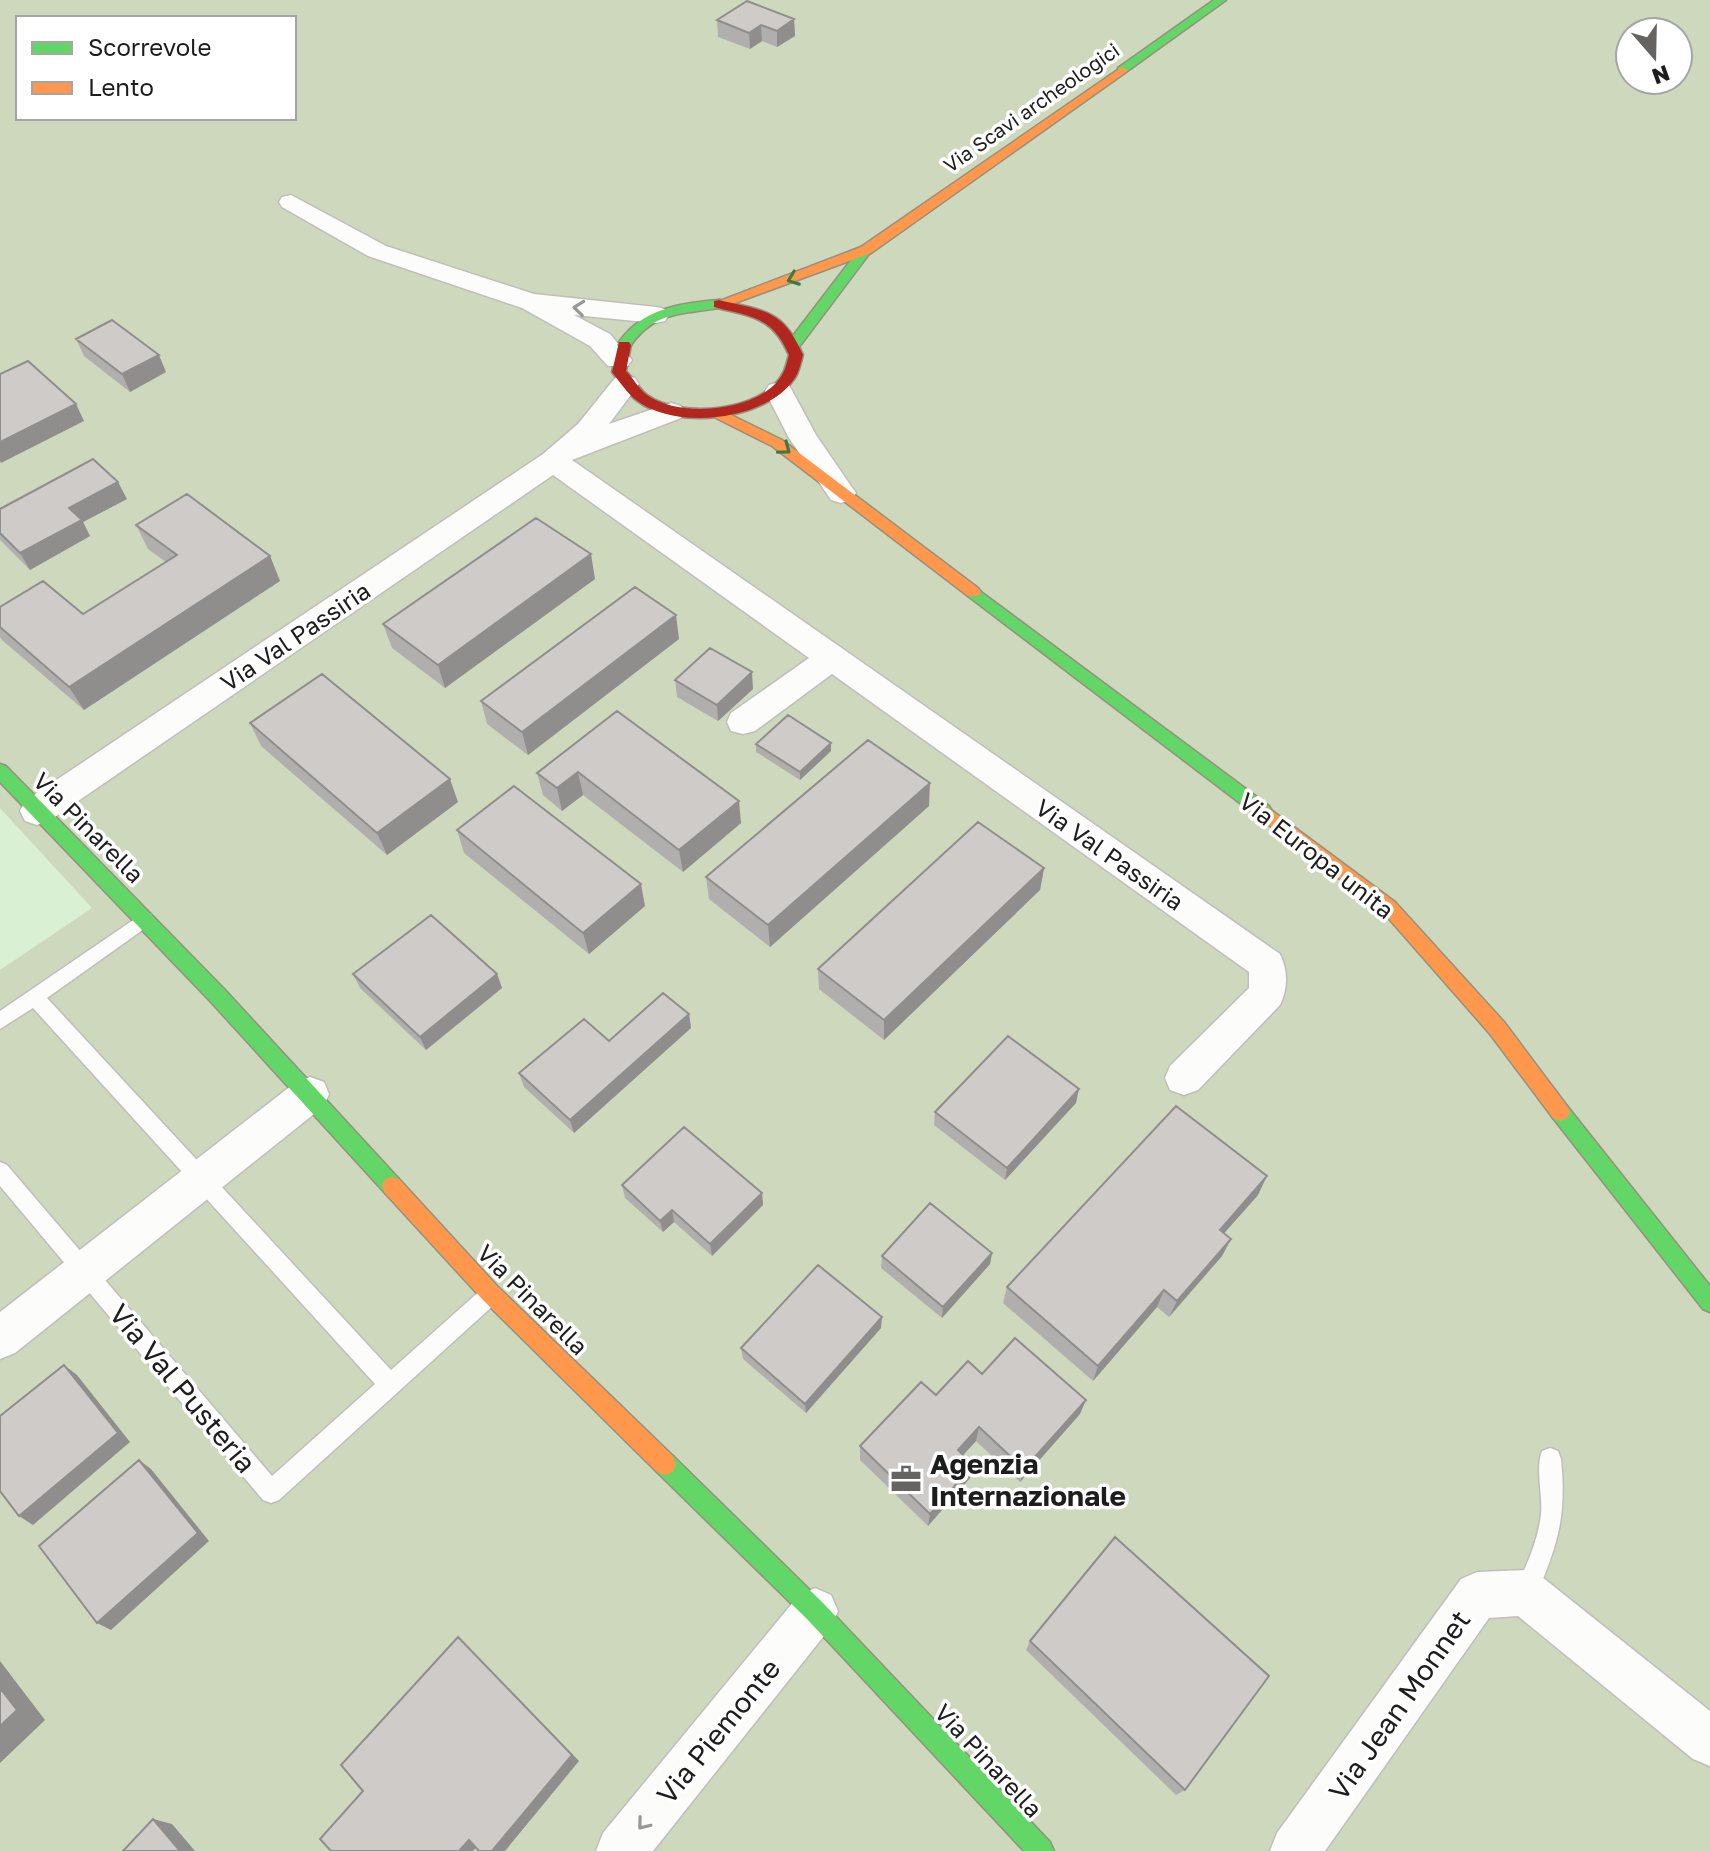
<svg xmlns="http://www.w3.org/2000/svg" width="1710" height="1851" font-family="'Golos Text',sans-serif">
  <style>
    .forest { fill: #ced8bc; fill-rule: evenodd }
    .park { fill: #daf0d2 }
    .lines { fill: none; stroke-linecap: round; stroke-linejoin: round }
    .lane-casing { stroke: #bfbebc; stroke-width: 3 }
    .street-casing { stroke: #bfbebc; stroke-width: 3 }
    .fast-casing { stroke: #95917f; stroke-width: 3 }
    .slow-casing { stroke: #95917f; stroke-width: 3 }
    .jam-casing { stroke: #95917f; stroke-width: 3 }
    .lane { fill: #fcfcfb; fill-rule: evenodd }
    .street { fill: #fcfcfb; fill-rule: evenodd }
    .fast { fill: #63d668; fill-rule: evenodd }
    .slow { fill: #ff974d; fill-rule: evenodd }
    .jam { fill: #b3261e; fill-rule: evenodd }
    .wall { fill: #b1afad }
    .shaded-wall { fill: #908e8d }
    .building { fill: #cecbc9; stroke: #908e8d; stroke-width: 2 }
    .oneway { stroke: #407a42 }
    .oneway2 { stroke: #989897 }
    .labels { text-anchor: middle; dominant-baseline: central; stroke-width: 7; stroke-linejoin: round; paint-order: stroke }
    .far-street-label { font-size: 20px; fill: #1d1d1d; stroke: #fff }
    .street-label { font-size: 24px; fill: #1d1d1d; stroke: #fff }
    .near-street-label { font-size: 28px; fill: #1d1d1d; stroke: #fff }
    .near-poi-label { font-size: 28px; font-weight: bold; fill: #1d1d1d; stroke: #fff; text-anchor: start }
  </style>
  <rect width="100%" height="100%" fill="#ece9e6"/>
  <!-- forest -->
  <path class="forest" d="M0 0H1710V1851H0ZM18 18H294V118H18ZM1630 32H1678V80H1630Z"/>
  <!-- park -->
  <path class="park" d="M0 808 92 908 0 970Z"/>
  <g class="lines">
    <!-- lane casing -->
    <g class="lane-casing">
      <path id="lane" d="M145 912 151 914 154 919 151 924 47 998 391 1370 482 1289 489 1286 496 1289 499 1296 496 1303 279 1500 271 1503 263 1500 0 1186V1162L7 1165 272 1476 375 1384 33 1008 0 1029V1011Z
        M1550 1448 1558 1451 1561 1459C1567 1519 1557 1546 1534 1601L1526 1605 1518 1601 1514 1593C1525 1568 1538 1542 1541 1514 1543 1495 1535 1469 1542 1451Z"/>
    </g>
    <!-- street casing -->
    <g class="street-casing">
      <path id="street" d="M291 195 386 246 534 294 656 307 665 309 669 315 665 321 656 323 574 315 610 334 632 360 628 366H608L590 346 522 308 368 256 282 207 279 202 282 197Z
        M625 375 635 378 639 384 609 424 671 403 681 406 685 412 681 418 572 460 1280 954C1288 970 1288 989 1280 1005L1198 1090 1184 1095 1170 1090 1165 1078 1170 1066 1249 988V972L832 674 755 731 743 734 731 731 727 722 731 713 809 658 553 475 49 821 37 825 25 821 20 811 25 801 543 454 578 424 615 378Z
        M779 382 789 385 816 435 851 486 856 493 851 500 841 503 831 500 789 438 765 391 769 385Z
        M310 1077 324 1082 329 1094 324 1106 15 1353 0 1359V1312L296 1082Z
        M1526 1570 1542 1577 1710 1711V1766L1693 1759 1518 1616 1489 1618 1325 1851H1270L1277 1833 1461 1579 1477 1572Z
        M815 1588 831 1595 838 1611 831 1627 653 1851H596L603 1833 799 1595Z"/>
    </g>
    <!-- fast casing -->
    <g class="fast-casing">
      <path id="fast" d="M1214 0H1226L1126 72H1118V68Z
        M866 246 872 250 799 347H789V341L861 247Z
        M719 300 724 301V307C684 315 654 309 629 348H619L617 345C640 309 679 303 719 300Z
        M973 586 1269 806 1272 811 1269 816H1257L968 596 965 592Z
        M0 764 6 766 225 990 399 1179 402 1186 399 1193 392 1195 385 1193 211 1002 0 782Z
        M1560 1103 1567 1106 1710 1286V1312L1703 1309 1553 1118 1550 1112 1553 1106Z
        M665 1453 673 1456 823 1603 1050 1842 1054 1851H1024L807 1619 657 1472 654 1464 657 1456Z"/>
    </g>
    <!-- slow casing -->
    <g class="slow-casing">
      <path id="slow" d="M1122 67 1128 70 1126 72 871 253 724 307 719 308 712 304 861 247Z
        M721 410 782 440 978 588 981 592 978 596H968L772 446 716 418 714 415Z
        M1263 804 1395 902 1504 1022 1567 1106 1570 1112 1567 1118 1560 1121 1553 1118 1490 1034 1383 912 1257 816 1254 811 1257 806Z
        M392 1177 399 1179 498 1287 673 1456 676 1464 673 1472 665 1475 657 1472 484 1301 385 1193 382 1186 385 1179Z"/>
    </g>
    <!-- jam casing -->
    <g class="jam-casing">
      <path id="jam" d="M719 300C764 311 783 309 803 355 801 362 799 372 795 378 767 421 675 431 636 400 627 393 619 381 612 372L619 342H629L631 345 626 371C633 378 639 389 647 395 680 419 763 412 783 373 786 368 787 361 789 355 772 316 752 317 714 307V301Z"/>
    </g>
    <!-- lane -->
    <use href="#lane" class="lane"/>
    <!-- street -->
    <use href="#street" class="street"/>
    <!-- fast -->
    <use href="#fast" class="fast"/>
    <!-- slow -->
    <use href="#slow" class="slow"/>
    <!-- jam -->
    <use href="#jam" class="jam"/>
  </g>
  <!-- wall -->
  <path class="wall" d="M794 19 795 36 777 47 762 41 750 49 718 37 717 20Z
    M76 339 166 372 130 392 84 356Z
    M127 499 83 522 90 536 30 570 0 540V509Z
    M136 525 270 556 280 581 84 710 2 640 0 637V607L83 614 166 562 148 549Z
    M595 579 445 688 392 648 383 624Z
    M679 639 528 755 487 724 481 701Z
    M675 680 753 689 718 721 677 697Z
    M617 711 741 823 683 872 583 795 562 811 543 795 537 773Z
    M250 723 458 802 387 855 261 746Z
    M756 744 831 751 800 780 756 752Z
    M929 806 770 947 709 899 706 877Z
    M457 830 645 906 589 954 464 853Z
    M1044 868 1040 890 884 1040 819 989 818 969Z
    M353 974H497L502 988 426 1050 360 988Z
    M689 1014 691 1028 574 1133 524 1087 519 1073Z
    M1076 1103 1005 1180 934 1125 935 1112Z
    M622 1185 762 1193 763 1205 712 1256 674 1222 663 1232 625 1198Z
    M1258 1195 1224 1233 1231 1239 1222 1256 1169 1317 1157 1307 1093 1381 1003 1303 1007 1287Z
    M992 1253 990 1264 942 1318 881 1268 882 1256Z
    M881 1328 806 1413 743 1359 741 1348Z
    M982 1374 1080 1414 1020 1482 976 1441 963 1455 970 1478 928 1526 860 1460V1446L936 1395Z
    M1030 1641 1185 1790 1176 1795 1026 1650Z"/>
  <!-- shaded-wall -->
  <path class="shaded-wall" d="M794 19 795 36 777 47V31Z
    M761 25 762 41 750 49 749 33Z
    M159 355 166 372 130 392 122 374Z
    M76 404 84 421 1 463 0 461V442Z
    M118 482 127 499 83 522 90 536 30 570 20 553 69 508Z
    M591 554 595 579 445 688 438 665Z
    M270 556 280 581 84 710 69 687Z
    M676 615 679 639 528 755 522 732Z
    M752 672 753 689 718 721 717 705Z
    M831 743V751L800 780V772Z
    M578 772 583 795 562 811 557 788Z
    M450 779 458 802 387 855 377 833Z
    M930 783 929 806 770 947 768 925Z
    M739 801 741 823 683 872 679 850Z
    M1044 868 1040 890 884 1040V1020Z
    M641 884 645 906 589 954 583 933Z
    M497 974 502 988 426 1050 420 1037Z
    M689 1014 691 1028 574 1133 570 1120Z
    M1079 1089 1076 1103 1005 1180 1007 1168Z
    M1267 1176 1258 1195 1212 1247 1220 1230Z
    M762 1193 763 1205 712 1256 710 1244Z
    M672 1210 674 1222 663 1232 660 1221Z
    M1231 1239 1222 1256 1169 1317 1177 1301Z
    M992 1253 990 1264 942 1318 943 1307Z
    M1164 1290 1157 1307 1093 1381 1098 1366Z
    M882 1317 881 1328 806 1413 805 1404Z
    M64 1365 77 1375 130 1442 33 1525 19 1516Z
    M1086 1400 1080 1414 1020 1482 1024 1469Z
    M979 1427 976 1441 955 1464 958 1450Z
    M139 1460 151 1469 209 1541 111 1630 97 1623Z
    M973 1465 970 1478 928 1526 930 1514Z
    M458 1637 579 1761 505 1851H492Z
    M0 1661 45 1720 0 1763Z
    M153 1819 172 1824 195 1851H180Z
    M469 1840 479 1844 473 1851H459Z"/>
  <!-- building -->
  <path class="building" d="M747 1 794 19 777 31 761 25 749 33 717 20Z
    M112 320 159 355 122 374 76 339Z
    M28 361 76 404 0 442V374Z
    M93 459 118 482 69 508 82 520 20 553 0 533V509Z
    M187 494 270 556 69 687 0 627V607L43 581 83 614 177 555 136 525Z
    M536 518 591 554 438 665 383 624Z
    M635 587 676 615 522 732 481 701Z
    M710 648 752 672 717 705 675 680Z
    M322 674 450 779 377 833 250 723Z
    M617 711 739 801 679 850 578 772 557 788 537 773Z
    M788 715 831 743 800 772 756 744Z
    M868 740 930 783 768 925 706 877Z
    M514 786 641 884 583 933 457 830Z
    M978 822 1044 868 884 1020 818 969Z
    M431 915 497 974 420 1037 353 974Z
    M663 993 689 1014 570 1120 519 1073 584 1019 609 1041Z
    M1008 1036 1079 1089 1007 1168 935 1112Z
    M1176 1106 1267 1176 1220 1230 1231 1239 1177 1301 1164 1290 1098 1366 1007 1287Z
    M684 1127 762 1193 710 1244 672 1210 660 1221 622 1185Z
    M930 1203 992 1253 943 1307 882 1256Z
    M818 1265 882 1317 805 1404 741 1348Z
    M1015 1338 1086 1400 1024 1469 979 1427 958 1450 973 1465 930 1514 860 1446 921 1382 936 1395 968 1361 982 1374Z
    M64 1365 118 1433 19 1516 0 1491V1416Z
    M139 1460 198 1533 97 1623 39 1546Z
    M1115 1537 1269 1676 1185 1790 1030 1641Z
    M458 1637 572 1755 492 1851H479L469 1840 459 1851H331L320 1839 363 1791 341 1765Z
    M0 1688 17 1710 0 1726Z
    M153 1819 180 1851H123Z"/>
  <!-- one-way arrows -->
  <defs><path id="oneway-chevron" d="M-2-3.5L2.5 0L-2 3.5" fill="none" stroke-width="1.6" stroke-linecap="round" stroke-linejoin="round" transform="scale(2)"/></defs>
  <g class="oneway">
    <use href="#oneway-chevron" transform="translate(793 279) rotate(159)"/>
    <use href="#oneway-chevron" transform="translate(785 449) rotate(37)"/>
  </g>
  <g class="oneway2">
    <use href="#oneway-chevron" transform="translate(579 308) rotate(-174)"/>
    <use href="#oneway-chevron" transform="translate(643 1824) rotate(129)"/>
  </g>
  <!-- icons -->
  <defs>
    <g id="office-bare" transform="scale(2.4)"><path d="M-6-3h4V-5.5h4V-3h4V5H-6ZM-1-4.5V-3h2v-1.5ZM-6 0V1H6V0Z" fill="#656463" stroke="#fff" stroke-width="2.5" paint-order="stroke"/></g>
  </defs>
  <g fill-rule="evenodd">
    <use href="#office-bare" x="906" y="1479"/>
  </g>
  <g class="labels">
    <!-- far-street labels -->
    <g class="far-street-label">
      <text transform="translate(1031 107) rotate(-35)">Via Scavi archeologici</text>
    </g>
    <!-- street labels -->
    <g class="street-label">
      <text transform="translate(295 636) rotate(-34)">Via Val Passiria</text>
      <text transform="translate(89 827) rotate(45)">Via Pinarella</text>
      <text transform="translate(1110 854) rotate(35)">Via Val Passiria</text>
      <text transform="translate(1317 855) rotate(38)">Via Europa unita</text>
      <text transform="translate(533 1299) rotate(45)">Via Pinarella</text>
      <text transform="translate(989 1760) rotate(47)">Via Pinarella</text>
    </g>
    <!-- near-street labels -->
    <g class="near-street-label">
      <text transform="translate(183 1388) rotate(50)">Via Val Pusteria</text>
      <text transform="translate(1399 1705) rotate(-55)">Via Jean Monnet</text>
      <text transform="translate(718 1731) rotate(-51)">Via Piemonte</text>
    </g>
    <!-- near-poi labels -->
    <g class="near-poi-label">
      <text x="930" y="1463">Agenzia<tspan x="930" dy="32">Internazionale</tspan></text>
    </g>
  </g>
  <!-- legend -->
  <rect x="16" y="16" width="280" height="104" fill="#ffffff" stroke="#a5a5a5" stroke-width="2"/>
  <rect x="32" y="42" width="40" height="12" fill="#63d668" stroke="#a5a5a5" stroke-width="2"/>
  <text x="88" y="56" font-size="24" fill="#1d1d1d">Scorrevole</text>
  <rect x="32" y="82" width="40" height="12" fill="#ff974d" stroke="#a5a5a5" stroke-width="2"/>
  <text x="88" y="96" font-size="24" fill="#1d1d1d">Lento</text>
  <!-- north arrow -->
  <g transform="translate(1654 56) rotate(160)"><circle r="38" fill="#ffffff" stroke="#a5a5a5" stroke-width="2"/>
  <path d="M0-6L14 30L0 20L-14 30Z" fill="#656463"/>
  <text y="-12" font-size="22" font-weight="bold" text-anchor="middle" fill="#1d1d1d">N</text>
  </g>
</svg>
